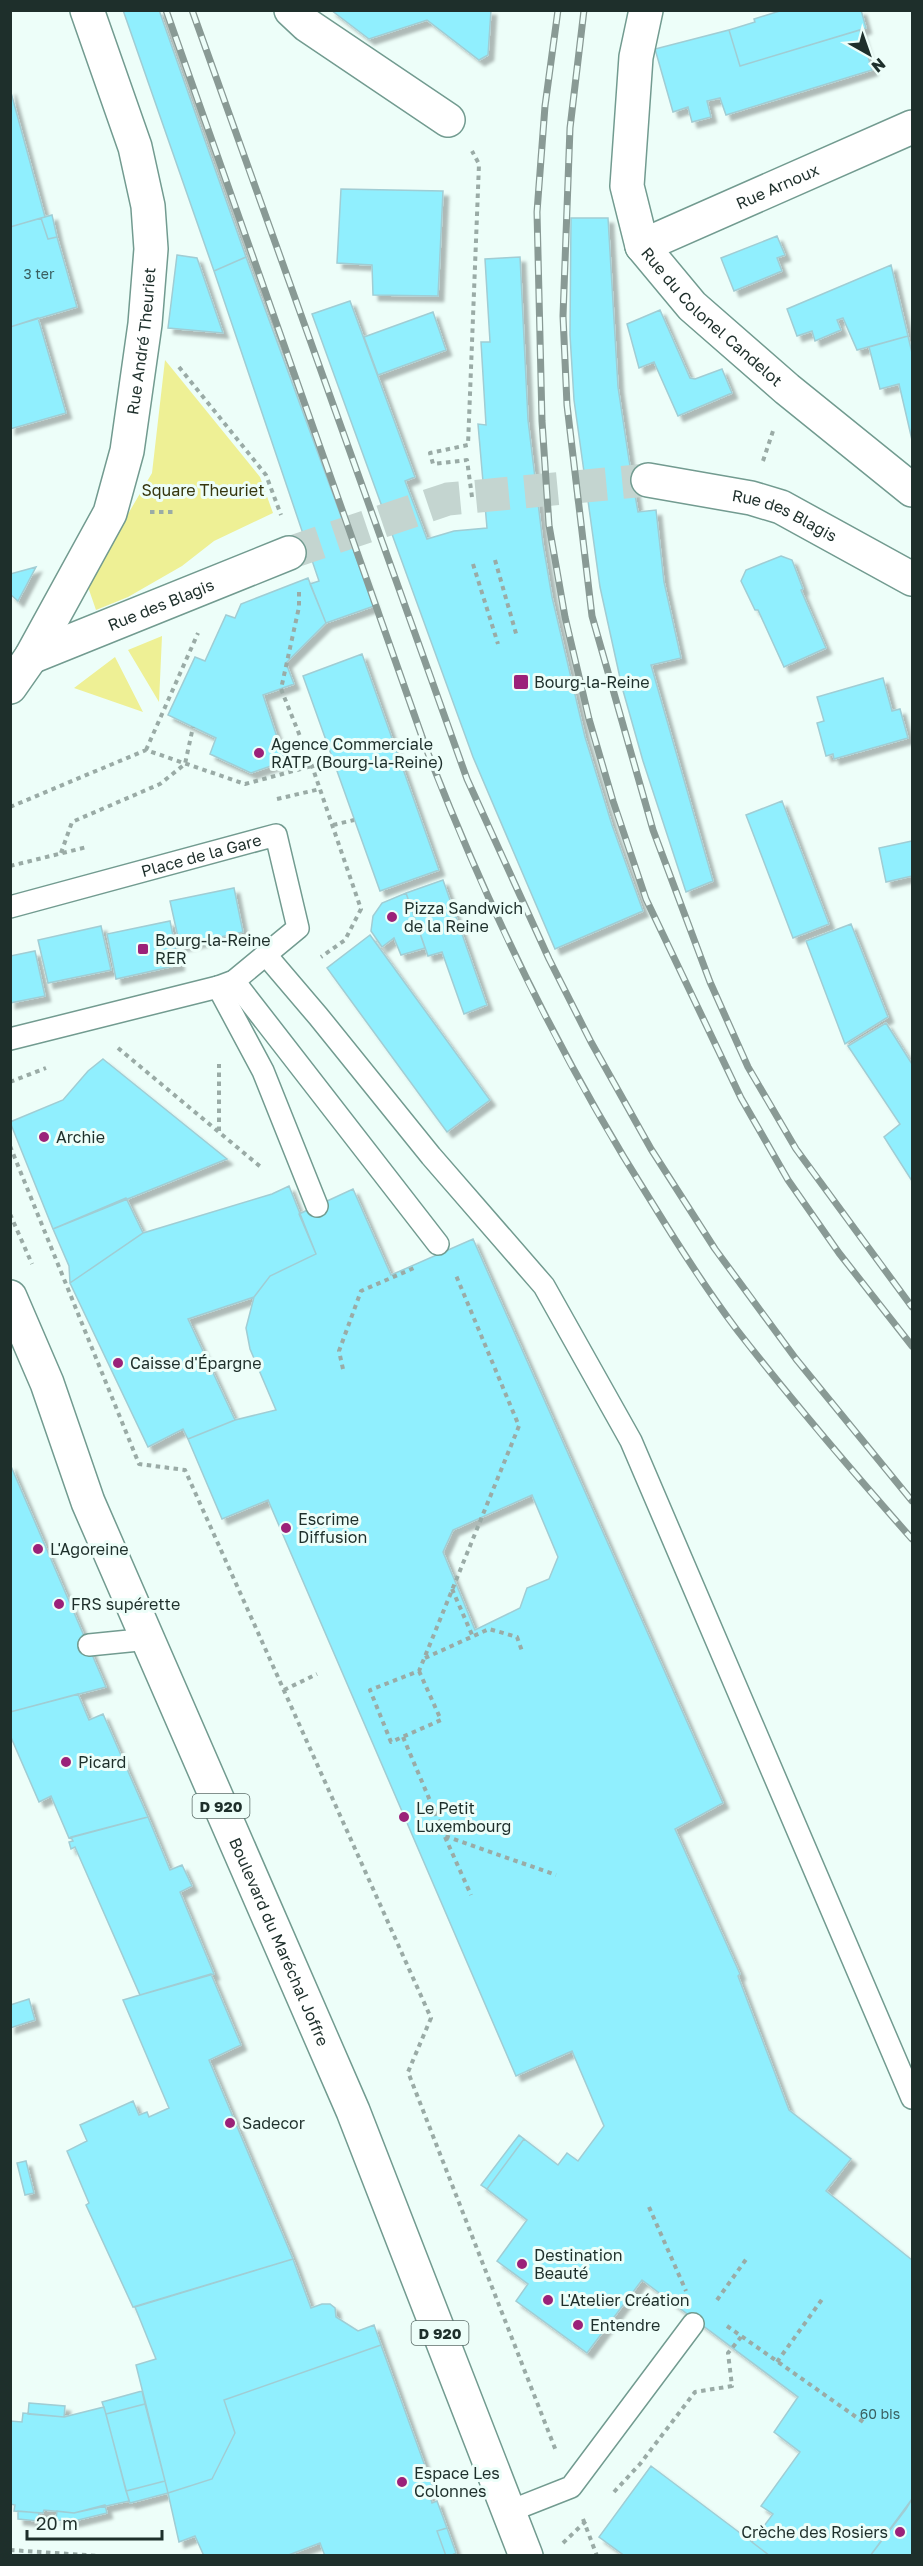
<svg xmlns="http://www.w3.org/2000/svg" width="923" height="2566" font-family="'Golos Text',sans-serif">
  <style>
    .green { fill: #eef095 }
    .building { fill: #90effe; stroke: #a0cdd4; stroke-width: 1.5; fill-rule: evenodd; filter: url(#shadow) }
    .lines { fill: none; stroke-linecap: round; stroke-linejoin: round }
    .minor-tunnel { stroke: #c4d5d0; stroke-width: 33; stroke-dasharray: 33 16; stroke-linecap: butt }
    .service-casing { stroke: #729b90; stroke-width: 24 }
    .minor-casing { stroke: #729b90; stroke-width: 36 }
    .primary-casing { stroke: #729b90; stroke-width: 36 }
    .path { stroke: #9aaba6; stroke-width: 4; stroke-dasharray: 4.5 4.5; stroke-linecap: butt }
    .service { stroke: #fff; stroke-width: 21 }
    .minor { stroke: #fff; stroke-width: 33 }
    .primary { stroke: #fff; stroke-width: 33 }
    .rail-casing { stroke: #899a95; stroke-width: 7 }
    .rail { stroke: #edfef9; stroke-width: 4.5; stroke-dasharray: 14; stroke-linecap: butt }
    .poi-dot { fill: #9b2179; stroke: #edfef9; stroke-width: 2 }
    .labels { text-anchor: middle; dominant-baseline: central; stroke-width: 6; stroke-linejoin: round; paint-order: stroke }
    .number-label { font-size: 14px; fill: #3a5f60 }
    .shield { fill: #edfef9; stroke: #5c6d69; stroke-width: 1.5 }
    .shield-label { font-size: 15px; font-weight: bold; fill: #1e2f2b }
    .street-label { font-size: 16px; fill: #1e2f2b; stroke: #edfef9 }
    .park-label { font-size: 16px; fill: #36360e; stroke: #edfef9 }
    .poi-label { font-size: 16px; fill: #1e2f2b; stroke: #edfef9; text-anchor: start }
  </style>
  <defs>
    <filter id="shadow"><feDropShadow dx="5.5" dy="5.5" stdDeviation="1.5" flood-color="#0004"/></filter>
  </defs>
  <rect width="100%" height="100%" fill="#edfef9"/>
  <!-- green -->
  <path class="green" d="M165 360 260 477 273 513 214 541 182 566 128 597 96 610 87 584 152 473Z
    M162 636 159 702 128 650Z
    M115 657 143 712 74 688Z"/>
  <!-- building -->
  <path class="building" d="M123 10H159L246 257 214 271Z
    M331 10H491L488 55 479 60 427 20 369 39Z
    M783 10H861L866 28 740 66 729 30 755 22 754 19Z
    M729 30 740 66 860 30 872 70 726 115 720 98 707 101 711 117 692 122 688 107 673 112 655 49Z
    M10 89 45 217 10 227Z
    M341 189 443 191 438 296 373 295 372 265 337 263Z
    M52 215 57 237 48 239 41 218Z
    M41 218 48 239 57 237 77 307 10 327V227Z
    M571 218H608L618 387 629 460 638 512 656 510 664 582 681 658 651 665 713 881 686 892 643 761 622 687 600 587 574 400 570 335Z
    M777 236 785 255 777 258 782 271 734 291 721 258Z
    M177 255 197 258 223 333 168 328Z
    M246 257 374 606 326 623 310 584 319 581 214 271Z
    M520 257 528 420 543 544 552 597 585 737 612 825 643 911 555 949 473 757 312 314 350 301 415 477 405 481 427 539 454 531 487 528 478 424 486 425 481 342H490L485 259Z
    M891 265 908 336 857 350 843 318 837 320 841 330 815 341 812 331 797 336 787 309Z
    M660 310 690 378 695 379 722 369 732 393 678 416 654 362 639 368 627 324Z
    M433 312 446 350 378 375 364 337Z
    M38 318 66 413 10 429V327Z
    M908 336 912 353V440L899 384 880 389 869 347Z
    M781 556 792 560 803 589 801 590 826 648 784 667 758 610H755L741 581 746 570Z
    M36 567 18 601 10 594V574Z
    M308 578 326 623 286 663 294 684 263 695 285 761 251 773 210 754 216 738 168 715 195 657 205 661 226 615 235 618 241 604Z
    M362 654 439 870 380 891 303 676Z
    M883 678 892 711 900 709 908 738 834 759 833 754 826 756 817 723 824 721 817 697Z
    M782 801 829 924 793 938 746 815Z
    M912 841V876L886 882 879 848Z
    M443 880 487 1005 464 1014 442 952 428 956 406 893Z
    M234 888 243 932 180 946 170 901Z
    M406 893 425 948 401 955 394 938 382 947 371 931 373 916 382 903Z
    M170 921 179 965 116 979 107 934Z
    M851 924 888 1017 845 1044 806 941Z
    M101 926 111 970 48 983 38 940Z
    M370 935 490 1100 447 1132 327 968Z
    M35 951 45 996 10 1003V956Z
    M886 1023 912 1064V1181L884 1137 900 1124 848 1046Z
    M103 1059 227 1159 53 1229 10 1122 63 1100 88 1071Z
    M289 1186 316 1254 270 1276 254 1297 188 1319 235 1420 188 1439 183 1429 148 1447 70 1283 143 1233 272 1194Z
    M353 1189 391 1275 473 1239 723 1803 675 1829 740 1974 738 1976 789 2110 851 2159 826 2191 912 2260V2499L870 2556H770L752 2542 773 2514 761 2506 800 2452 774 2432 798 2397 642 2280 587 2353 516 2301 528 2284 497 2261 527 2220 487 2189 524 2139 558 2165 567 2153 578 2161 604 2126 572 2051 516 2076 268 1500 222 1519 188 1439 235 1420 276 1410 250 1349 246 1328 254 1297 270 1276 316 1254 299 1214ZM532 1495 558 1557 549 1579 527 1588 520 1608 475 1630 443 1552 453 1530Z
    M126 1198 143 1233 70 1283 69 1266 53 1229Z
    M10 1464 106 1687 10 1712Z
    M78 1694 89 1720 103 1714 148 1817 69 1838 51 1796 39 1802 10 1735V1712Z
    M148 1817 170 1870 182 1865 192 1886 180 1892 214 1974 140 1995 75 1847 71 1849 69 1842 73 1841 71 1837Z
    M211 1974 241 2045 209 2060 293 2259 133 2307 86 2205 89 2203 67 2151 87 2141 80 2125 133 2101 139 2115 147 2112 149 2117 169 2108 123 2000Z
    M29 1999 35 2020 10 2028V2005Z
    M519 2135 524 2139 487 2189 481 2185Z
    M26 2161 34 2193 25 2195 17 2163Z
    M293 2259 311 2308 322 2304H330L335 2308 336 2317 358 2331 374 2325 381 2345 224 2400 235 2433 212 2479 168 2493 136 2365 156 2359 135 2307Z
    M381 2345 433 2488 428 2490 432 2503 437 2501 447 2528 437 2531 446 2556H325L320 2543 286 2556H204L195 2536 179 2542 168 2493 212 2479 235 2433 224 2400Z
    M142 2391 145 2404 106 2414 102 2402Z
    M29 2403 65 2406 64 2417 28 2414Z
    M145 2404 165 2481 126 2491 106 2414Z
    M104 2407 129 2501 74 2513 44 2510 43 2513 14 2511 15 2505 10 2504V2421L22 2422 23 2413 64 2417Z
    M651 2466 752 2542 770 2556H625L599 2537Z
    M165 2481 168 2493 130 2503 126 2491Z
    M912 2499V2556H870L906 2509Z
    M105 2505 107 2513 74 2521 56 2520 57 2511 74 2513Z
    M18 2511 39 2513 38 2521 18 2519Z
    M447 2528 456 2553 450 2556H446L437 2531Z"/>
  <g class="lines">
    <!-- minor-tunnel -->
    <path class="minor-tunnel" d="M289 553 448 499 648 480"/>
    <!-- service casing -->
    <g class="service-casing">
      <g id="service">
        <path id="s1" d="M10 907 276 835 298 928 234 981 218 987 10 1039"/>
        <path d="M266 955 318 1016 431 1156 544 1286 631 1441 912 2098"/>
        <path d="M234 981 438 1244"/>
        <path d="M218 987 263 1071 317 1206"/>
        <path d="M89 1645 149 1639"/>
        <path d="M510 2511 571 2487 693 2324"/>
      </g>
    </g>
    <!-- minor casing -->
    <g class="minor-casing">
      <g id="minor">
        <path d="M291 10 307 25 448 120"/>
        <path id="s2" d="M646 10 636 57 627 186 642 246 692 306 787 389 912 490"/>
        <path id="s3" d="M642 246 912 127"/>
        <path id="s4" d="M648 480 751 498 781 507 912 579"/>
        <path id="s5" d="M31 657 289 553"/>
        <path id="s6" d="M10 687 31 657 110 513 127 451 145 324 151 249 148 206 135 147 87 10"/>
      </g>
    </g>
    <!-- primary casing -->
    <g class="primary-casing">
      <g id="primary">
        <path id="s7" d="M10 1297 47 1383 88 1502 353 2111 526 2556"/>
      </g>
    </g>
    <!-- path -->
    <path class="path" d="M179 367 266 475 281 515
      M763 461 773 431
      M472 497 467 460 433 464 430 453 468 445 479 164 472 151
      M150 512H174
      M495 560 517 637
      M473 564 498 644
      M299 592V607L281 689 312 766 361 909 345 940 321 957
      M146 750 198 633
      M277 799 320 789
      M10 807 146 750 245 784 312 766
      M333 825 354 820
      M61 853 72 822 160 784 185 764 193 727
      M10 866 87 847
      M118 1048 262 1168
      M10 1082 46 1068
      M219 1131V1064
      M10 1146 139 1464 185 1470 431 2018 408 2072 556 2451
      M10 1214 32 1264
      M343 1369 339 1351 361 1291 414 1268
      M452 1589 473 1637
      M425 1658 489 1629 517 1637 522 1651
      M419 1671 441 1720 391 1742 370 1690 419 1671 519 1426 455 1273
      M284 1690 317 1674
      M403 1737 445 1836 556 1875
      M445 1837 471 1895
      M649 2207 686 2291
      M717 2300 747 2258
      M727 2326 866 2424
      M777 2362 823 2298
      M614 2492 640 2464 695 2392 732 2386 728 2353 741 2337
      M583 2519 597 2556
      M563 2543 586 2521
      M10 2550 100 2556"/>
    <!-- service -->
    <use href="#service" class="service"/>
    <!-- minor -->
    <use href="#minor" class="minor"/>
    <!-- primary -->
    <use href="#primary" class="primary"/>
    <!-- rail casing -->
    <g class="rail-casing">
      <path id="rail" d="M166 10 426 748C488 908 559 1056 651 1201 678 1245 706 1289 737 1330 793 1402 852 1471 912 1539
        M192 10 467 779 549 959 591 1042 651 1149 715 1249 796 1359 912 1501
        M558 10 545 106 537 212 542 421 549 525 565 617 589 719 613 801 646 899 741 1098 788 1180 839 1253 912 1346
        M584 10 570 128 563 316 567 405 592 616 653 830 710 982 748 1067 796 1149 912 1307"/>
    </g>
    <!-- rail -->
    <use href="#rail" class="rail"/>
  </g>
  <!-- markers -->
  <g class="poi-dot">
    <rect x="513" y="674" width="16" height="16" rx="3"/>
    <circle cx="259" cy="753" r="6"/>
    <circle cx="392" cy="917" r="6"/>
    <rect x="137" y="943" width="12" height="12" rx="3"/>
    <circle cx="44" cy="1137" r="6"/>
    <circle cx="118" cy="1363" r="6"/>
    <circle cx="286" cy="1528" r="6"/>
    <circle cx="38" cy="1549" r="6"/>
    <circle cx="59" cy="1604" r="6"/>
    <circle cx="66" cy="1762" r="6"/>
    <circle cx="404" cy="1817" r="6"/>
    <circle cx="230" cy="2123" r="6"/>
    <circle cx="522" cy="2264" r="6"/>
    <circle cx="548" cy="2300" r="6"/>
    <circle cx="578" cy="2325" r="6"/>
    <circle cx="402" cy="2482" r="6"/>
    <circle cx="900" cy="2532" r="6"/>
  </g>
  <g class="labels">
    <!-- number labels -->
    <g class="number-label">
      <text x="39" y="273">3 ter</text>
      <text x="880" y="2413">60 bis</text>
    </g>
    <!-- shield labels -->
    <g class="shield">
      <rect x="192.5" y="1794" width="57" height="24" rx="4.5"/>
      <rect x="411.5" y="2321" width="57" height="24" rx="4.5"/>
    </g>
    <g class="shield-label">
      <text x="221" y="1806">D 920</text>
      <text x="440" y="2333">D 920</text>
    </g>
    <!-- street labels -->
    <g class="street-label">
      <text stroke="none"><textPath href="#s3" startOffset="148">Rue Arnoux</textPath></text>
      <text stroke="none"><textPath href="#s2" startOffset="339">Rue du Colonel Candelot</textPath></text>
      <text stroke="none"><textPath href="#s6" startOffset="376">Rue André Theuriet</textPath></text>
      <text stroke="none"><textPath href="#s4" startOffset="142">Rue des Blagis</textPath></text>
      <text stroke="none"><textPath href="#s5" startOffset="140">Rue des Blagis</textPath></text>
      <text stroke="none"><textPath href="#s1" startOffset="198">Place de la Gare</textPath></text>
      <text stroke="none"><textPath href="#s7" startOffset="699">Boulevard du Maréchal Joffre</textPath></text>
    </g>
    <!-- park labels -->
    <g class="park-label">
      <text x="203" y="490">Square Theuriet</text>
    </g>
    <!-- poi labels -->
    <g class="poi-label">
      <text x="534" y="682">Bourg-la-Reine</text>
      <text x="271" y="744">Agence Commerciale<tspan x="271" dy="18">RATP (Bourg-la-Reine)</tspan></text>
      <text x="404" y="908">Pizza Sandwich<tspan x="404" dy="18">de la Reine</tspan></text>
      <text x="155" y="940">Bourg-la-Reine<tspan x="155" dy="18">RER</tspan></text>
      <text x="56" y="1137">Archie</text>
      <text x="130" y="1363">Caisse d'Épargne</text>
      <text x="298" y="1519">Escrime<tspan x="298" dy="18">Diffusion</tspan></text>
      <text x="50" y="1549">L'Agoreine</text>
      <text x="71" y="1604">FRS supérette</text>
      <text x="78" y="1762">Picard</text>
      <text x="416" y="1808">Le Petit<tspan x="416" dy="18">Luxembourg</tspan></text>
      <text x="242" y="2123">Sadecor</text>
      <text x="534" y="2255">Destination<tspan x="534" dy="18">Beauté</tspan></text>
      <text x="560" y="2300">L'Atelier Création</text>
      <text x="590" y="2325">Entendre</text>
      <text x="414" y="2473">Espace Les<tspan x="414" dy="18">Colonnes</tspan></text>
      <text x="888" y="2532" text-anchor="end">Crèche des Rosiers</text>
    </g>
  </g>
  <!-- border -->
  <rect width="923" height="2566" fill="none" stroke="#1e2f2b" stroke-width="24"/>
  <!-- north arrow -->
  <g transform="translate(869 54) rotate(140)" stroke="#edfef9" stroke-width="4.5" paint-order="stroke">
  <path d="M0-4.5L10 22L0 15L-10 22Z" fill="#1e2f2b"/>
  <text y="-9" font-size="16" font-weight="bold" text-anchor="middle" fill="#1e2f2b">N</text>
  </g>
  <!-- scale -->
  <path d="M27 2530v9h135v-9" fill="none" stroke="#1e2f2b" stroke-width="3"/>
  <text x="36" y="2530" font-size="18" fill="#1e2f2b" stroke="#edfef9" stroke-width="4.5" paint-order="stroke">20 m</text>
</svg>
